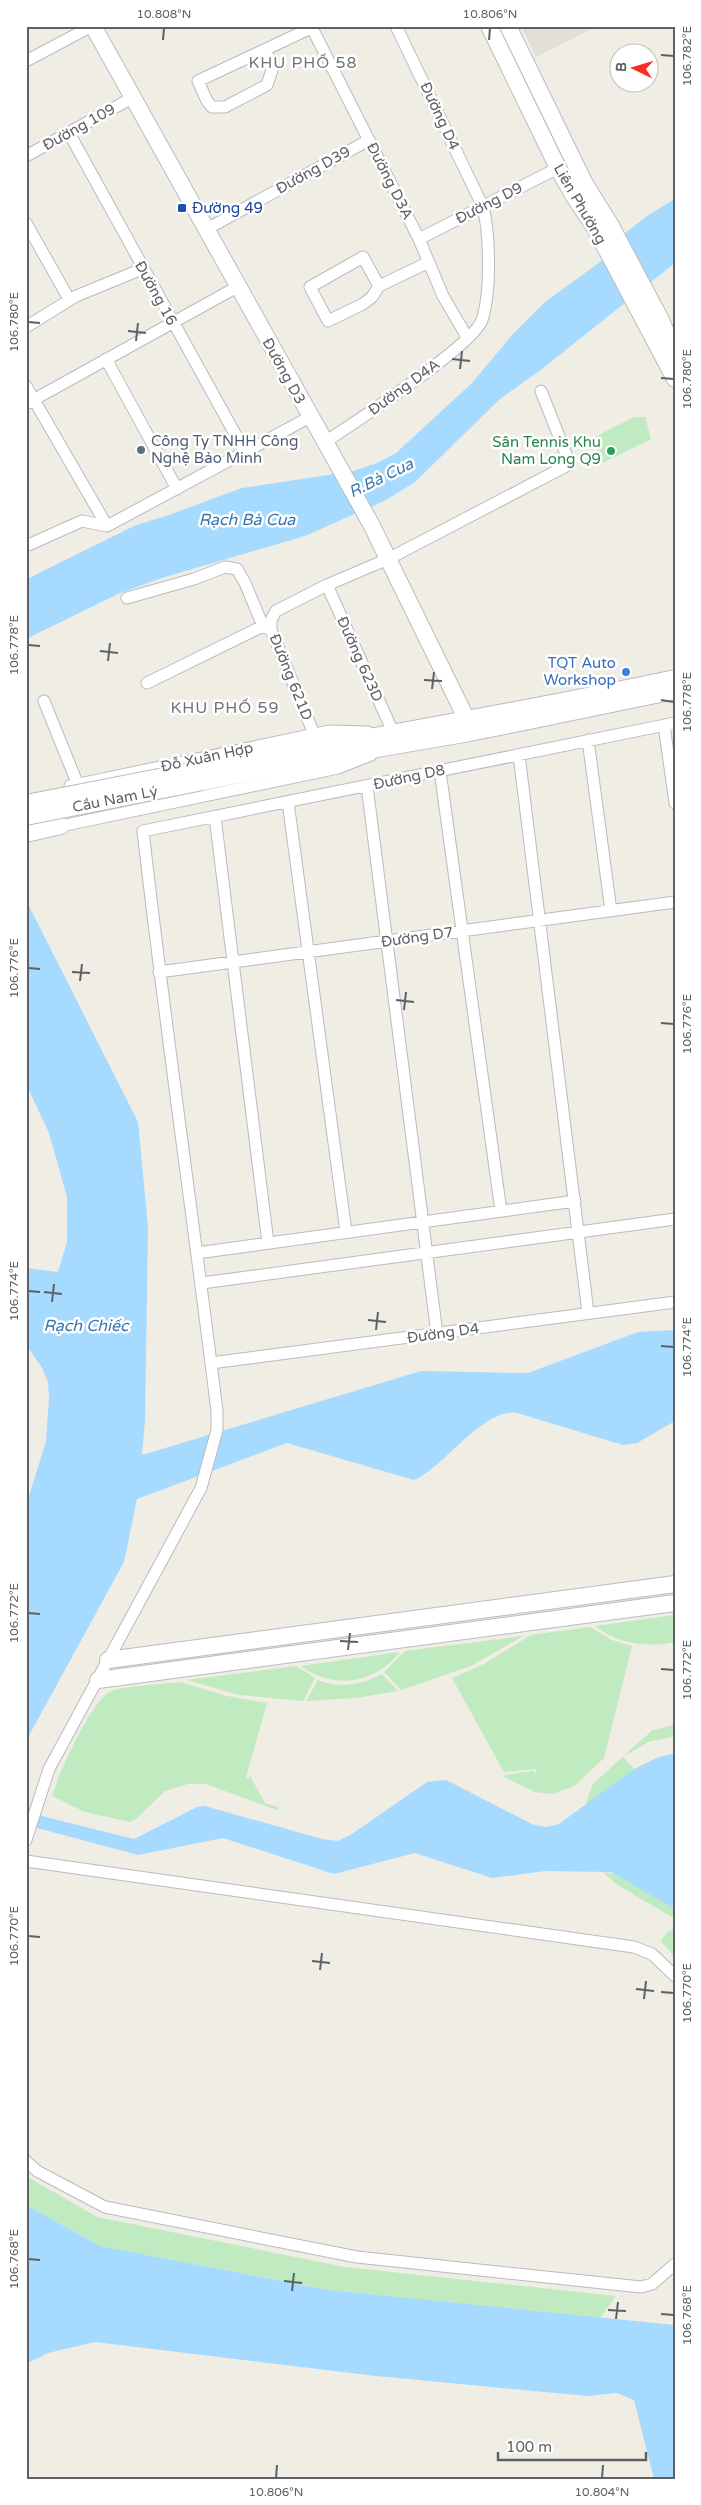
<svg xmlns="http://www.w3.org/2000/svg" width="701" height="2505" font-family="'Varela Round',sans-serif">
  <style>
    .education { fill: #e2dfd5 }
    .green { fill: #c0eabf }
    .water { fill: #a6daff }
    .lines { fill: none; stroke-linecap: round; stroke-linejoin: round }
    .street-casing { stroke: #b7bbc0; stroke-width: 13 }
    .secondary-casing { stroke: #b8bcc2; stroke-width: 18 }
    .street { stroke: #fff; stroke-width: 11 }
    .secondary { stroke: #fff; stroke-width: 16 }
    .secondary-bridge-casing { stroke: #b8bcc2; stroke-width: 18; stroke-linecap: butt }
    .secondary-bridge { stroke: #fff; stroke-width: 16 }
    .ticks { fill: none; stroke: #5c6166; stroke-width: 2 }
    .transit-dot { fill: #1a4fb4; stroke: #fff; stroke-width: 2 }
    .service-dot { fill: #5c6f8a; stroke: #fff; stroke-width: 2 }
    .leisure-dot { fill: #2e9e5b; stroke: #fff; stroke-width: 2 }
    .shop-dot { fill: #3f7fe0; stroke: #fff; stroke-width: 2 }
    .labels { text-anchor: middle; dominant-baseline: central; stroke-width: 5; stroke-linejoin: round; paint-order: stroke }
    .street-label { font-size: 15px; fill: #5c6166; stroke: #fff }
    .transit-label { font-size: 15px; fill: #164399; stroke: #fff; text-anchor: start }
    .service-label { font-size: 15px; fill: #4e5e75; stroke: #fff; text-anchor: start }
    .leisure-label { font-size: 15px; fill: #27864d; stroke: #fff; text-anchor: end }
    .shop-label { font-size: 15px; fill: #366cbe; stroke: #fff; text-anchor: end }
    .neighbourhood-label { font-size: 16px; letter-spacing: 1px; fill: #6d7378; stroke: #fff }
    .water-label { font-size: 16px; font-style: italic; fill: #3675b2; stroke: #fff }
    .neatline { fill: none; stroke: #5c6166; stroke-width: 2 }
    .ticks-label { font-size: 12px; text-anchor: middle; fill: #5c6166 }
  </style>
  <rect width="100%" height="100%" fill="#f0ede5"/>
  <!-- education -->
  <path class="education" d="M521 26H598L536 57Z"/>
  <!-- green -->
  <path class="green" d="M634 417H645L651 439 602 463 591 439Z
    M675 1615V1642C647 1648 618 1644 595 1626Z
    M590 1627 612 1640 632 1646 604 1758 574 1786 553 1794 535 1792 504 1777 505 1775 533 1771 536 1773V1769L504 1772 452 1678 484 1664 531 1635Z
    M523 1636 471 1666 401 1690 384 1672 405 1651Z
    M400 1652C374 1684 334 1690 301 1666Z
    M296 1666 315 1678 303 1701 239 1695 187 1680Z
    M382 1674 398 1691 356 1698 306 1701 318 1680C339 1689 362 1685 382 1674Z
    M180 1682 227 1696 267 1703 246 1777 248 1779 250 1776 265 1803 278 1807 279 1811 206 1784H188L165 1791 137 1818 130 1822 85 1812 52 1796C58 1775 92 1699 111 1691 125 1686 163 1684 180 1682Z
    M675 1725V1736L648 1742 623 1757 634 1769 585 1806 593 1784 639 1742 653 1730Z
    M603 1872 615 1874 675 1909V1919L616 1884Z
    M675 1929V1957L661 1941 667 1932Z
    M26 2176 97 2217 345 2267 616 2296 600 2318 328 2290 100 2246 26 2205Z"/>
  <!-- water -->
  <path class="water" d="M675 199V263L542 369 500 399 415 482 386 500 305 536 165 577 120 593 26 639V580L41 572 136 525 166 516 242 488 354 471 377 463 396 453 472 383 512 335 545 302 611 254 624 234 647 216Z
    M26 900 138 1122 148 1227 145 1421 142 1455 421 1371 528 1373 638 1332 675 1330V1421L637 1443 623 1445 517 1413C482 1408 445 1467 414 1480L287 1443 137 1499 124 1562 26 1741V1506L46 1441 49 1399 48 1382 41 1366 26 1345V1268L58 1272 67 1242V1197L49 1133 26 1084Z
    M675 1753V1909L611 1872 545 1871 492 1878 415 1853 334 1874 223 1838 138 1855 26 1825V1812L134 1839 197 1807 205 1806 322 1839 337 1841 349 1836 427 1782 446 1780 534 1825 547 1827 559 1824 634 1769 659 1757Z
    M26 2205 100 2246 328 2290 675 2325V2479H654L634 2400 617 2393 587 2396 376 2376 95 2342 48 2353 26 2364Z"/>
  <g class="lines">
    <!-- street casing -->
    <g class="street-casing">
      <path id="street" d="M311 26 419 239 443 296 467 337
        M266 49 272 70 267 85 225 107H212L207 101 198 81 311 28
        M26 61 92 26
        M69 133 245 452
        M26 156 132 98
        M26 223 69 299 142 269
        M205 230 369 140
        M419 239 558 168
        M379 286 363 257 310 287 328 321 363 304 372 297 379 286 429 262
        M26 327 76 296
        M106 359 177 489
        M26 386 107 526
        M26 404 237 287
        M324 443C352 424 473 346 482 320 491 293 490 234 483 207L396 26
        M26 546 82 521 107 526 310 417
        M327 585 393 732H387
        M127 598 194 579 225 567 237 569 245 583 263 626
        M147 683 263 626 269 629
        M44 701 78 785
        M664 725 675 803
        M314 734 271 630V620L276 611 327 585 388 559 570 464 541 391
        M588 740 611 911
        M519 755 588 1313
        M440 771 501 1211
        M70 786 329 731 368 732
        M367 786 437 1334
        M288 802 346 1232
        M215 817 268 1243
        M60 821 61 826 338 768 371 755
        M159 972 675 902
        M197 1253 575 1201
        M202 1283 675 1219
        M211 1363 675 1302
        M26 1840 49 1769 201 1488 217 1430V1411C193 1217 165 1025 143 831L675 723
        M26 1861 634 1947 652 1954 675 1976
        M26 2161 37 2171 105 2207 357 2257 641 2287 652 2284 675 2264"/>
    </g>
    <!-- secondary casing -->
    <g class="secondary-casing">
      <path id="secondary" d="M93 26 371 524 467 720 470 733
        M489 26 558 168 573 195 595 228 675 379
        M508 26 585 184 610 224 661 320 675 353
        M200 769C358 738 517 712 675 678
        M203 782 336 756 470 733 675 691
        M26 834 61 826
        M108 1660 675 1584
        M98 1680 675 1603"/>
    </g>
    <!-- street -->
    <use href="#street" class="street"/>
    <!-- secondary -->
    <use href="#secondary" class="secondary"/>
    <!-- secondary-bridge casing -->
    <g class="secondary-bridge-casing">
      <path id="secondary-bridge" d="M26 803 200 769
        M26 817 203 782"/>
    </g>
    <!-- secondary-bridge -->
    <use href="#secondary-bridge" class="secondary-bridge"/>
  </g>
  <!-- ticks -->
  <path class="ticks" d="M163 40 164 28M489 40 490 28M661 55 674 56M28 322 40 323M128 331 146 333M136 341 138 323M452 359 470 361M460 369 462 351M661 378 674 379M28 645 40 646M100 651 118 653M108 661 110 643M424 680 442 681M432 689 434 672M661 700 674 702M28 968 40 969M72 972 90 973M80 981 82 964M396 1000 414 1002M404 1010 406 992M661 1023 674 1024M28 1291 40 1292M44 1292 62 1294M52 1302 54 1284M368 1320 386 1322M376 1330 378 1312M661 1346 674 1347M28 1613 40 1614M340 1641 358 1642M348 1650 350 1633M661 1669 674 1670M28 1936 40 1937M312 1961 330 1963M320 1970 322 1953M636 1989 654 1991M661 1992 674 1993M644 1999 646 1981M28 2259 40 2260M284 2281 302 2283M292 2291 294 2273M608 2310 626 2311M661 2314 674 2315M616 2319 618 2302M276 2478 277 2465M602 2478 603 2465"/>
  <!-- markers -->
  <rect class="transit-dot" x="177" y="203" width="10" height="10" rx="2.5"/>
  <circle class="service-dot" cx="141" cy="450" r="5"/>
  <circle class="leisure-dot" cx="611" cy="451" r="5"/>
  <circle class="shop-dot" cx="626" cy="672" r="5"/>
  <g class="labels">
    <!-- street labels -->
    <g class="street-label">
      <text transform="translate(440 116) rotate(65)">Đường D4</text>
      <text transform="translate(79 127) rotate(-29)">Đường 109</text>
      <text transform="translate(313 170) rotate(-29)">Đường D39</text>
      <text transform="translate(390 181) rotate(63)">Đường D3A</text>
      <text transform="translate(489 203) rotate(-27)">Đường D9</text>
      <text transform="translate(580 204) rotate(60)">Liên Phường</text>
      <text transform="translate(156 293) rotate(61)">Đường 16</text>
      <text transform="translate(284 371) rotate(61)">Đường D3</text>
      <text transform="translate(404 387) rotate(-36)">Đường D4A</text>
      <text transform="translate(360 659) rotate(66)">Đường 623D</text>
      <text transform="translate(291 677) rotate(68)">Đường 621D</text>
      <text transform="translate(207 757) rotate(-12)">Đỗ Xuân Hợp</text>
      <text transform="translate(409 777) rotate(-12)">Đường D8</text>
      <text transform="translate(115 799) rotate(-11)">Cầu Nam Lý</text>
      <text transform="translate(417 937) rotate(-8)">Đường D7</text>
      <text transform="translate(443 1333) rotate(-8)">Đường D4</text>
    </g>
    <!-- transit labels -->
    <g class="transit-label">
      <text x="192" y="208">Đường 49</text>
    </g>
    <!-- service labels -->
    <g class="service-label">
      <text x="151" y="441">Công Ty TNHH Công<tspan x="151" dy="17">Nghệ Bảo Minh</tspan></text>
    </g>
    <!-- leisure labels -->
    <g class="leisure-label">
      <text x="601" y="442">Sân Tennis Khu<tspan x="601" dy="17">Nam Long Q9</tspan></text>
    </g>
    <!-- shop labels -->
    <g class="shop-label">
      <text x="616" y="663">TQT Auto<tspan x="616" dy="17">Workshop</tspan></text>
    </g>
    <!-- neighbourhood labels -->
    <g class="neighbourhood-label">
      <text x="303" y="63">KHU PHỐ 58</text>
      <text x="225" y="708">KHU PHỐ 59</text>
    </g>
    <!-- water labels -->
    <g class="water-label">
      <text transform="translate(381 478) rotate(-26)">R.Bà Cua</text>
      <text x="247" y="520">Rạch Bà Cua</text>
      <text x="86" y="1326">Rạch Chiếc</text>
    </g>
  </g>
  <!-- border -->
  <rect width="701" height="2505" fill="none" stroke="#ffffff" stroke-width="55"/>
  <!-- north arrow -->
  <g transform="translate(634 68) rotate(275)"><circle r="24" fill="#ffffff" stroke="#bec0c2"/>
  <path d="M0-4L9 19L0 12L-9 19Z" fill="#f82e23"/>
  <text y="-8" font-size="14" font-weight="bold" text-anchor="middle" fill="#5c6166">B</text>
  </g>
  <!-- scale -->
  <path d="M498 2452v8h148v-8" fill="none" stroke="#5c6166" stroke-width="2.5"/>
  <text x="506" y="2452" font-size="15" fill="#5c6166" stroke="#ffffff" stroke-width="4" paint-order="stroke">100 m</text>
  <rect x="28" y="28" width="646" height="2450" class="neatline"/>
  <g class="ticks-label">
    <text x="164" y="18">10.808°N</text>
    <text x="490" y="18">10.806°N</text>
    <text transform="translate(687 56) rotate(-90)" y="4">106.782°E</text>
    <text transform="translate(14 322) rotate(-90)" y="4">106.780°E</text>
    <text transform="translate(687 379) rotate(-90)" y="4">106.780°E</text>
    <text transform="translate(14 645) rotate(-90)" y="4">106.778°E</text>
    <text transform="translate(687 702) rotate(-90)" y="4">106.778°E</text>
    <text transform="translate(14 968) rotate(-90)" y="4">106.776°E</text>
    <text transform="translate(687 1024) rotate(-90)" y="4">106.776°E</text>
    <text transform="translate(14 1291) rotate(-90)" y="4">106.774°E</text>
    <text transform="translate(687 1347) rotate(-90)" y="4">106.774°E</text>
    <text transform="translate(14 1613) rotate(-90)" y="4">106.772°E</text>
    <text transform="translate(687 1670) rotate(-90)" y="4">106.772°E</text>
    <text transform="translate(14 1936) rotate(-90)" y="4">106.770°E</text>
    <text transform="translate(687 1993) rotate(-90)" y="4">106.770°E</text>
    <text transform="translate(14 2259) rotate(-90)" y="4">106.768°E</text>
    <text transform="translate(687 2315) rotate(-90)" y="4">106.768°E</text>
    <text x="276" y="2496">10.806°N</text>
    <text x="602" y="2496">10.804°N</text>
  </g>
</svg>
